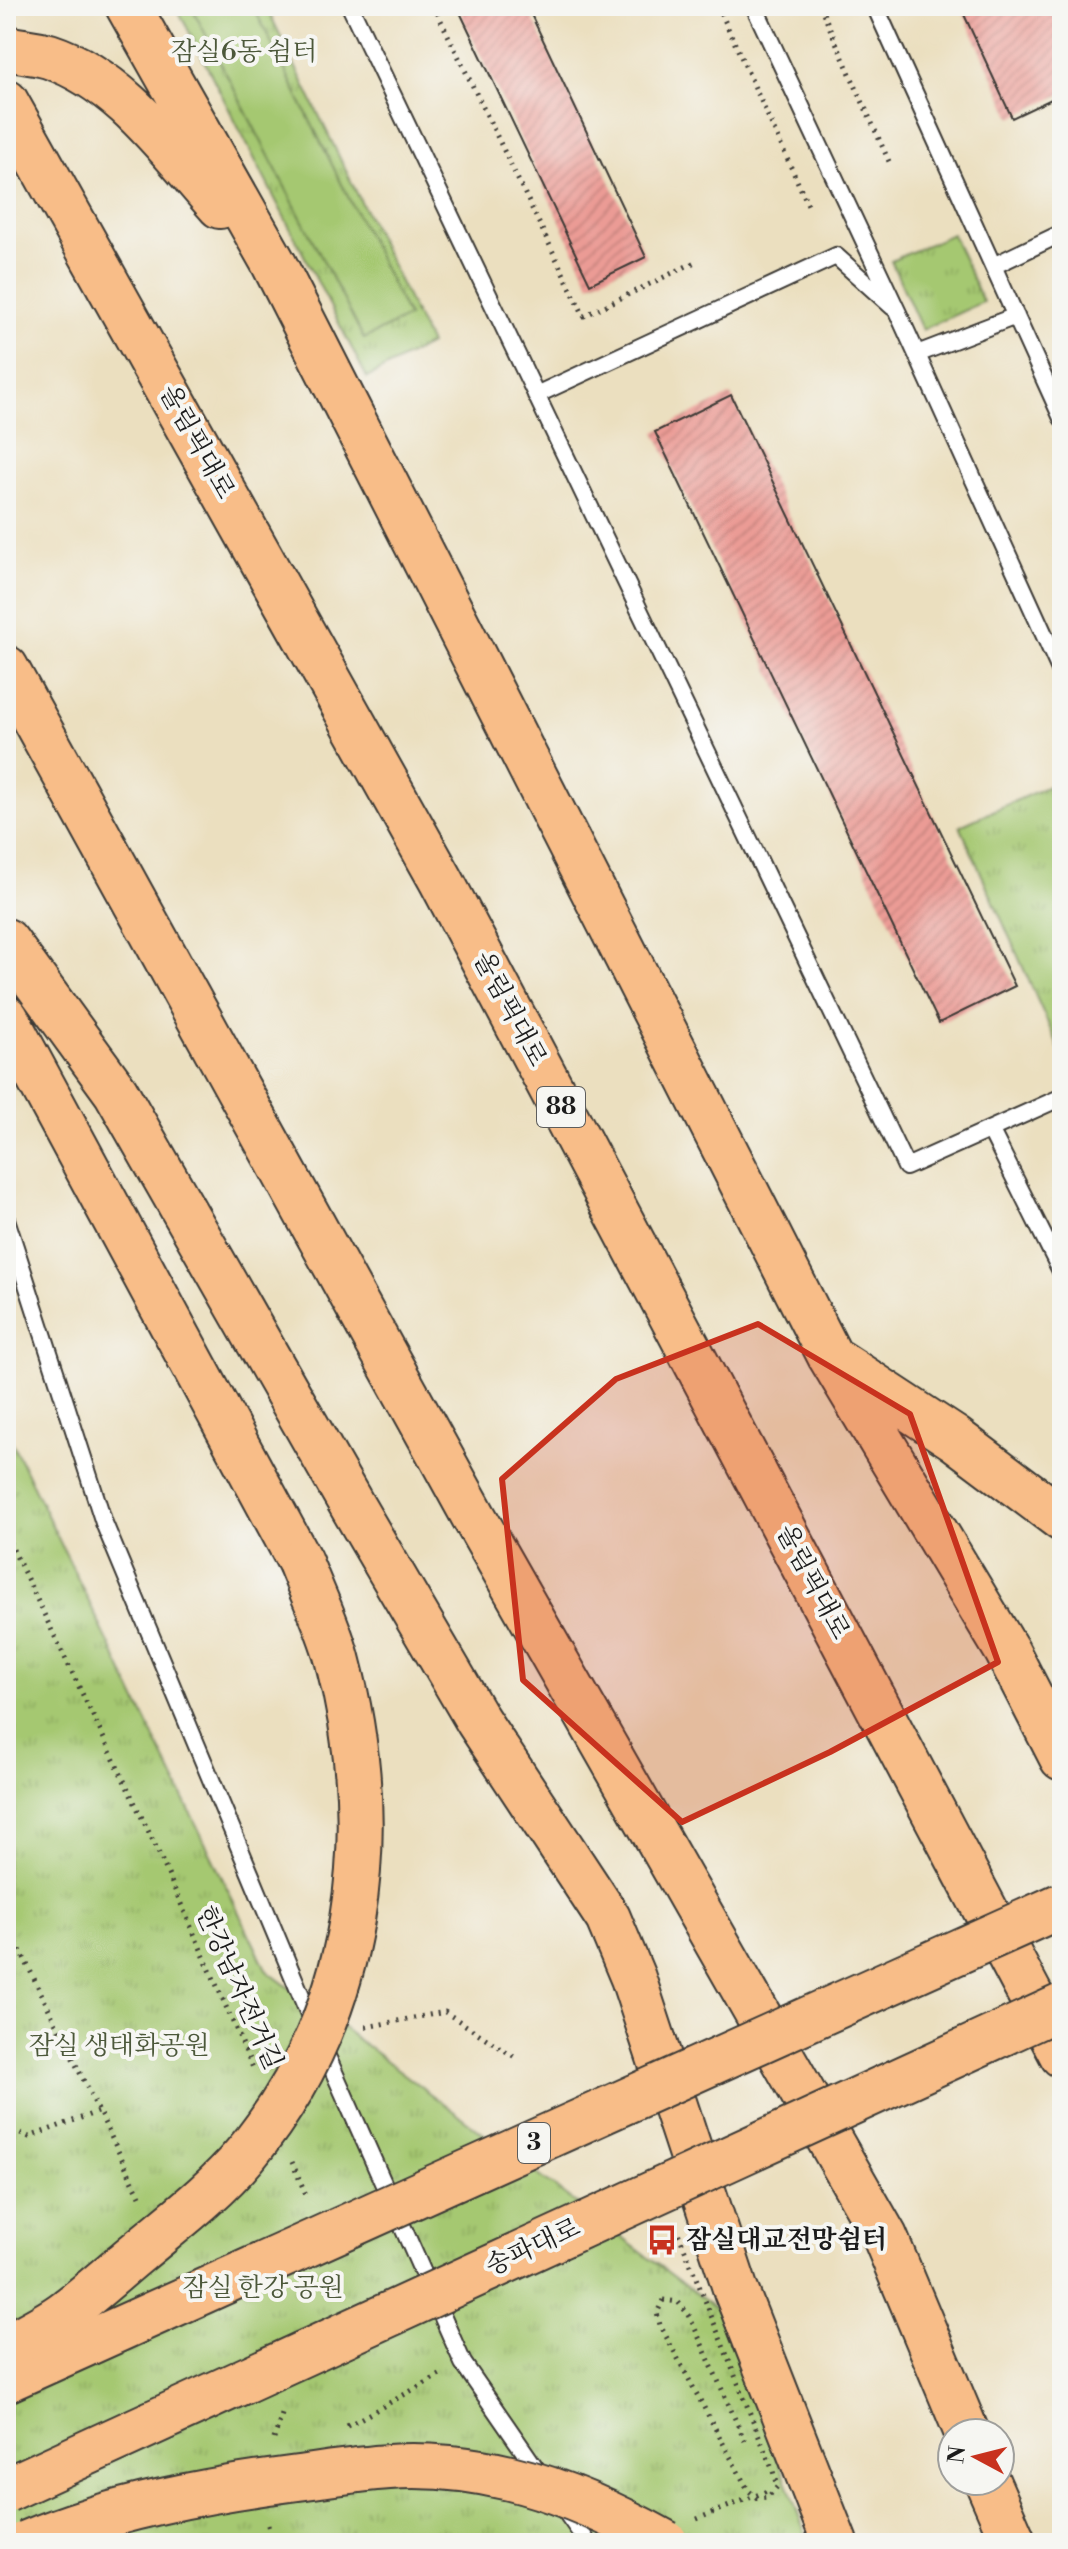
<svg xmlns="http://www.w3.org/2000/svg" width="1068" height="2549" font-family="'Libre Bodoni','Noto Serif KR',serif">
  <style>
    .grass { fill: url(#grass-tufts); stroke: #607246; stroke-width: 2 }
    .pitch { fill: #a5c871; stroke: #607246; stroke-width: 2 }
    .building { fill: url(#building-hatch) }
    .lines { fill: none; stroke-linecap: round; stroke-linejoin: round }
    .service-casing { stroke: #3b3934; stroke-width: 20 }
    .trunk-casing { stroke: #3b3934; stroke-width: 48 }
    .path { stroke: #3b3934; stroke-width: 5; stroke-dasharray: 2 6; stroke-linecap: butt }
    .service { stroke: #fff; stroke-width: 16 }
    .trunk { stroke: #f8bd88; stroke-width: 44 }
    .primary-bridge-casing { stroke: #3b3934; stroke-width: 48; stroke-linecap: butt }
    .trunk-bridge-casing { stroke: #3b3934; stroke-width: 48; stroke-linecap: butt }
    .path-bridge { stroke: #3b3934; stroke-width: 5; stroke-dasharray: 2 6; stroke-linecap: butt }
    .primary-bridge { stroke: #f8bd88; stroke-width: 44 }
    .trunk-bridge { stroke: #f8bd88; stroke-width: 44 }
    .marked { fill: #c8321e; fill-opacity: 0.2; stroke: #c8321e; stroke-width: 6; stroke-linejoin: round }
    .labels { text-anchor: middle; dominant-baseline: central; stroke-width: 8; stroke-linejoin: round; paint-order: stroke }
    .shield { fill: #f6f6f2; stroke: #5d5d5c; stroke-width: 2 }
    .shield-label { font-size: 24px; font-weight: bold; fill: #1c1c1c }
    .park-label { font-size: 26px; fill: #4c583a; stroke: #f6f6f2 }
    .street-label { font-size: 26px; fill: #1c1c1c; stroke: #f6f6f2 }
    .poi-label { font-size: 26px; font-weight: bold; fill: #1c1c1c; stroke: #f6f6f2; text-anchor: start }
  </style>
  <defs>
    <pattern id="grass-tufts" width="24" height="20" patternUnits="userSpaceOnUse" patternTransform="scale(2)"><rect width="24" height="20" fill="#a5c871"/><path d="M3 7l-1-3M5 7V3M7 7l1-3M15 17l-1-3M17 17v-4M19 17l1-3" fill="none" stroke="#8dab61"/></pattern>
    <pattern id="building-hatch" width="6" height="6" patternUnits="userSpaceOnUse" patternTransform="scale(2)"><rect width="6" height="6" fill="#eb9b95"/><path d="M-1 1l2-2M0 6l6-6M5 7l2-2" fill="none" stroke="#c98580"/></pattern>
  </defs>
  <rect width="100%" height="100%" fill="#f6f6f2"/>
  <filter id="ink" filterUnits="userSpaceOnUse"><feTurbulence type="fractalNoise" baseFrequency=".0125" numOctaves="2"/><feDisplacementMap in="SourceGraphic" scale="16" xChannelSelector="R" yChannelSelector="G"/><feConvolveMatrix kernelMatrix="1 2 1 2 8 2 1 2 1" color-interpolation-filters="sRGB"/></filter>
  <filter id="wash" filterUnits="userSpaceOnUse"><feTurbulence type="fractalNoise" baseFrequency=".006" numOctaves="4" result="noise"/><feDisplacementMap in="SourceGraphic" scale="32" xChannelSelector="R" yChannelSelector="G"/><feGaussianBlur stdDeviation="1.8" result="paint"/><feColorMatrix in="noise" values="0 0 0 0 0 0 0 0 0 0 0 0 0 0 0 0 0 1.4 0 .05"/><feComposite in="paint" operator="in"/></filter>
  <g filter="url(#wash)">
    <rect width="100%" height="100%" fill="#ebdfbf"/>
    <!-- grass -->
    <path class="grass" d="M176 6H266L430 344 367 378Z
      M952 234 983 302 922 330 891 261Z
      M1059 781 1062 789V1055L960 826Z
      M6 1430 267 1971 726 2316 809 2543H6Z"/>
    <!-- pitch -->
    <path class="pitch" d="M191 6H253L408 317 364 339Z"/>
    <g id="blocks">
      <!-- building -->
      <path class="building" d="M457 6H527L646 257 590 284Z
        M960 6H1054L1062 23V94L1012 118Z
        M731 395 1015 986 939 1023 655 432Z"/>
    </g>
  </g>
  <g filter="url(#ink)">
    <use href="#blocks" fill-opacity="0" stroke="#3b3934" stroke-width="2"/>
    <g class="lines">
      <!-- service casing -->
      <g class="service-casing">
        <path id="service" d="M350 6 906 1167 1062 1097
          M754 6 898 313 1062 674
          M875 6 1062 418
          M993 266 1062 233
          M917 354 1016 316
          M536 395 836 256 893 307
          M991 1131 1062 1273
          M6 1219 104 1523 318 2036 463 2363 541 2476
          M561 2505 588 2543"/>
      </g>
      <!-- trunk casing -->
      <g class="trunk-casing">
        <path id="trunk" d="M128 6 274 264 830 1356 1007 1651 1062 1758
          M6 48C20 51 35 52 49 56 122 80 171 152 220 206
          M6 102 441 880 1062 2055
          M6 668 474 1517 885 2237 967 2433
          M6 941 116 1092 354 1509 478 1721 608 1918 633 1978 736 2291 835 2543
          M6 1018 300 1562
          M838 1362 954 1438 1062 1519
          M987 2481 1014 2543"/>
      </g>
      <!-- path -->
      <path class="path" d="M434 6 584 316 697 261
        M718 6 809 207
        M820 6 891 166
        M6 1535 156 1847 253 2068
        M6 1921 140 2196
        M366 2027 445 2012 515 2057
        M6 2126 29 2137 100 2111
        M292 2162 307 2197
        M663 2300 678 2302 689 2315 747 2446
        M347 2426 440 2375
        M274 2439 283 2411
        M697 2519 767 2491 766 2488
        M268 2525 271 2543"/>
      <!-- service -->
      <use href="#service" class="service"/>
      <!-- trunk -->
      <use href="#trunk" class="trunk"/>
      <!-- primary-bridge casing -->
      <g class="primary-bridge-casing">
        <path id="primary-bridge" d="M6 2380 1062 1905
          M6 2490 1062 2006"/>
      </g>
      <!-- trunk-bridge casing -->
      <g class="trunk-bridge-casing">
        <path id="trunk-bridge" d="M6 2347C26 2335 49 2325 68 2310 92 2292 115 2271 138 2252 175 2221 214 2192 245 2155 362 2014 383 1831 337 1658 328 1625 312 1593 300 1562
          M27 2543C113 2507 206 2490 298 2478 328 2474 358 2469 389 2467 427 2464 472 2469 510 2478 565 2491 617 2516 666 2543"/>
      </g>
      <!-- path-bridge -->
      <path class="path-bridge" d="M663 2300 657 2313 660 2325 748 2490 757 2498 768 2497 777 2487 773 2471 677 2230"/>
      <!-- primary-bridge -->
      <use href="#primary-bridge" class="primary-bridge"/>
      <!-- trunk-bridge -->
      <use href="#trunk-bridge" class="trunk-bridge"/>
    </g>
  </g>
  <!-- marked area -->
  <path class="marked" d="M758 1324 910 1414 998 1662 830 1752 682 1822 523 1680 502 1479 616 1379Z"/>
  <!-- icons -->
  <defs>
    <g id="bus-bare" transform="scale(2.4)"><path d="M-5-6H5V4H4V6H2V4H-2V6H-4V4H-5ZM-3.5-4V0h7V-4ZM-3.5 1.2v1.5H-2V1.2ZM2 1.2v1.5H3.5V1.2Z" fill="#c8321e" stroke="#f6f6f2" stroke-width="2.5" paint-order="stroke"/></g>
  </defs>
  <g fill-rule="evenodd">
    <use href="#bus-bare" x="662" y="2240"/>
  </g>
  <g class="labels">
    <!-- shield labels -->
    <g class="shield">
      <rect x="537" y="1087" width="48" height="40" rx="6"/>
      <rect x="518" y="2123" width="32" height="40" rx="6"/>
    </g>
    <g class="shield-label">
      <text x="561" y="1107">88</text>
      <text x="534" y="2143">3</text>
    </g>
    <!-- park labels -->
    <g class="park-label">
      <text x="244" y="52">잠실6동 쉼터</text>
      <text x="119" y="2046">잠실 생태화공원</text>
      <text x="263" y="2288">잠실 한강 공원</text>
    </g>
    <!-- street labels -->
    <g class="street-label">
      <text transform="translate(197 442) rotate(61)">올림픽대로</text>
      <text transform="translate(510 1009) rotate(62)">올림픽대로</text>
      <text transform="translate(813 1582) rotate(62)">올림픽대로</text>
      <text transform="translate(239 1988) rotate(66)">한강남자전거길</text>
      <text transform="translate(533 2247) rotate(-25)">송파대로</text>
    </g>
    <!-- poi labels -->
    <g class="poi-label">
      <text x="686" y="2240">잠실대교전망쉼터</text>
    </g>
  </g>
  <!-- margin -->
  <rect width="1068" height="2549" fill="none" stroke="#f6f6f2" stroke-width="32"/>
  <!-- north arrow -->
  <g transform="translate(976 2457) rotate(277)"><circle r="38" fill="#f6f6f2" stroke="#9f9f9c" stroke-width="2"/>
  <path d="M0-6L14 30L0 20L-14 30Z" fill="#c8321e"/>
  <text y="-12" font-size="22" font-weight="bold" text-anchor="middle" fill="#1c1c1c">N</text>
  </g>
</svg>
